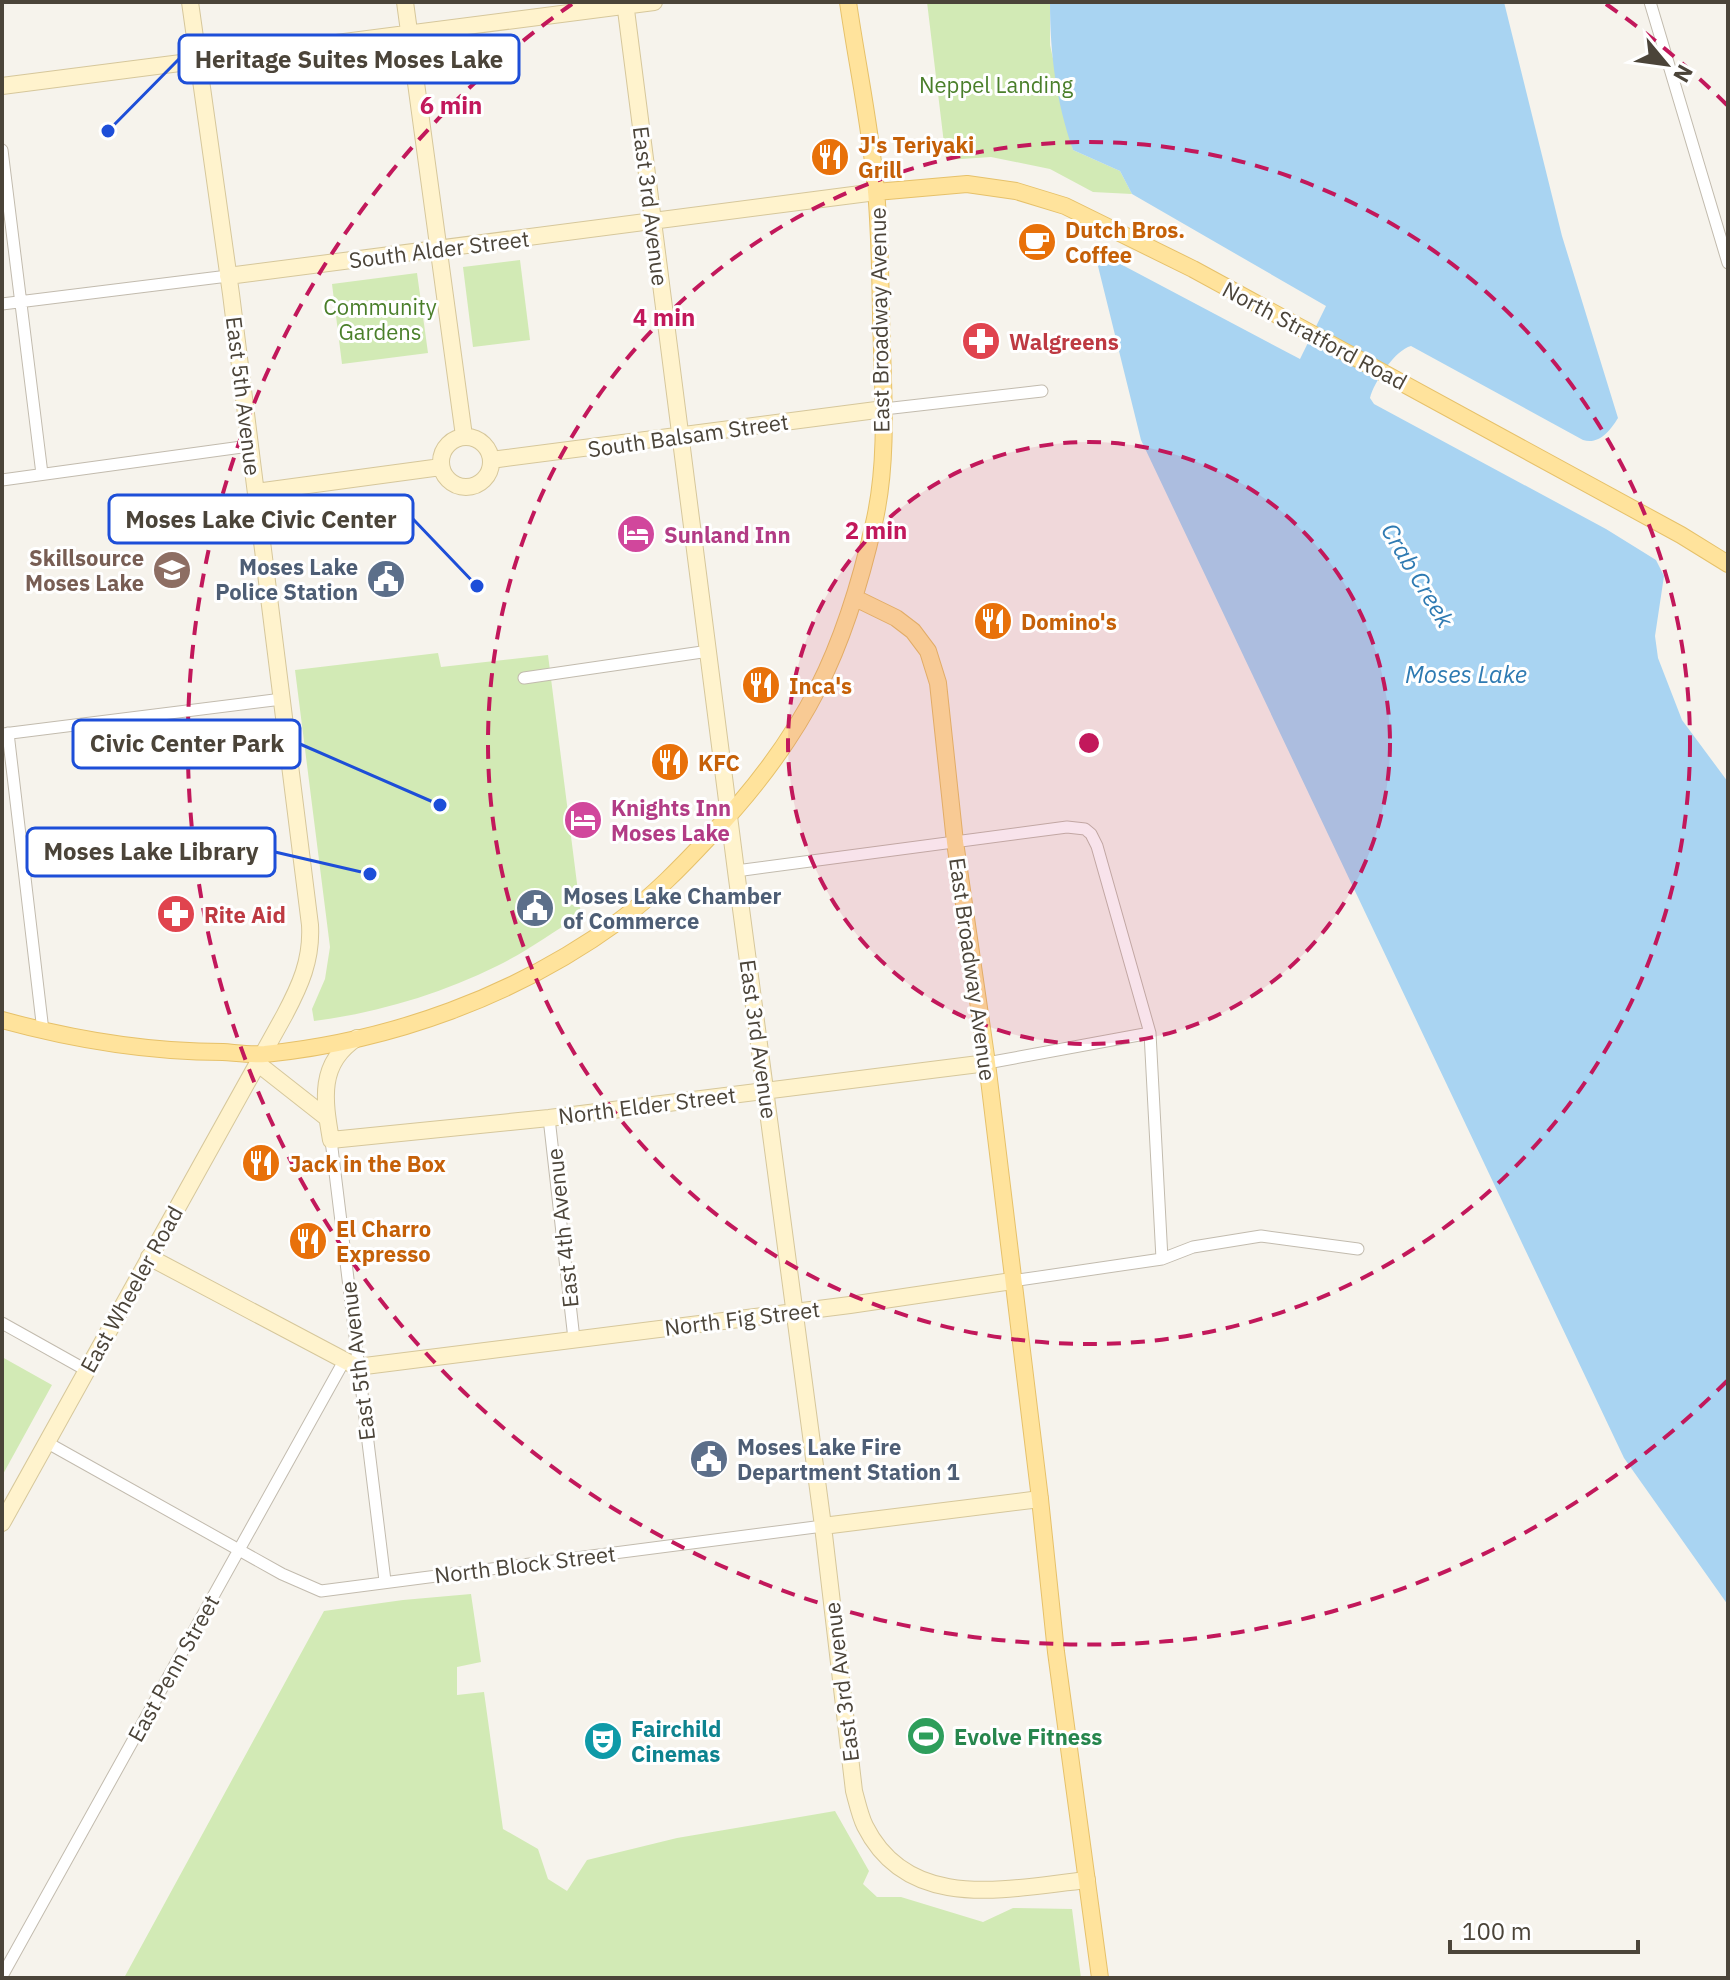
<svg xmlns="http://www.w3.org/2000/svg" width="1730" height="1980" font-family="'IBM Plex Sans',sans-serif">
  <style>
    .green { fill: #d2eab5 }
    .water { fill: #a9d4f2 }
    .lines { fill: none; stroke-linecap: round; stroke-linejoin: round }
    .street-casing { stroke: #c2bbae; stroke-width: 13 }
    .secondary-casing { stroke: #d6c79b; stroke-width: 18 }
    .primary-casing { stroke: #e6c16a; stroke-width: 18 }
    .street { stroke: #fff; stroke-width: 11 }
    .secondary { stroke: #fff3cd; stroke-width: 16 }
    .primary { stroke: #ffe39c; stroke-width: 16 }
    .ring { fill: none; stroke: #c2185b; stroke-width: 4; stroke-dasharray: 14 10 }
    .labels { text-anchor: middle; dominant-baseline: central; stroke-width: 6; stroke-linejoin: round; paint-order: stroke }
    .park-label { font-size: 22px; fill: #4a7f2a; stroke: #fff }
    .food-label { font-size: 22px; font-weight: bold; fill: #c56008; stroke: #fff; text-anchor: start }
    .street-label { font-size: 22px; fill: #4b4439; stroke: #fff }
    .health-label { font-size: 22px; font-weight: bold; fill: #be3a42; stroke: #fff; text-anchor: start }
    .hotel-label { font-size: 22px; font-weight: bold; fill: #b23c85; stroke: #fff; text-anchor: start }
    .education-label { font-size: 22px; font-weight: bold; fill: #785e54; stroke: #fff; text-anchor: end }
    .service-label { font-size: 22px; font-weight: bold; fill: #4e5e75; stroke: #fff; text-anchor: start }
    .culture-label { font-size: 22px; font-weight: bold; fill: #0d838f; stroke: #fff; text-anchor: start }
    .leisure-label { font-size: 22px; font-weight: bold; fill: #27864d; stroke: #fff; text-anchor: start }
    .water-label { font-size: 24px; font-style: italic; fill: #2e7ab2; stroke: #fff }
    .centre { fill: #c2185b; stroke: #fff; stroke-width: 4 }
    .ring-label { font-size: 24px; text-anchor: middle; font-weight: bold; fill: #c2185b; stroke: #fff; stroke-width: 6; stroke-linejoin: round; paint-order: stroke }
    .leader { fill: none; stroke: #1d4ed8; stroke-width: 3 }
    .callout-dot { fill: #1d4ed8; stroke: #fff; stroke-width: 3 }
    .callout { fill: #fff; stroke: #1d4ed8; stroke-width: 3 }
    .callout-label { font-size: 24px; text-anchor: middle; font-weight: bold; fill: #4b4439 }
  </style>
  <rect width="100%" height="100%" fill="#f6f3ec"/>
  <!-- green -->
  <path class="green" d="M927 2H1050V45L1073 150 1120 171 1132 194 1093 192 1050 169 991 157 946 160Z
    M520 260 530 340 473 347 463 267Z
    M417 273 428 353 342 364 332 284Z
    M438 653 441 667 548 655 581 915C553 932 526 952 497 966 441 994 376 1013 314 1021L312 1009 325 979 330 947 295 670Z
    M2 1357 52 1385 2 1476Z
    M471 1594 481 1662 457 1667V1695L484 1692 503 1829 538 1849 548 1879 567 1891 587 1860 677 1838 835 1811 869 1871 863 1884 877 1897H901L983 1922 1013 1908 1072 1909 1081 1978H124L324 1611 403 1600Z"/>
  <!-- water -->
  <path class="water" d="M1050 2H1504L1562 236 1618 418C1610 431 1599 445 1583 440L1411 346C1395 350 1374 382 1370 398L1374 404 1606 529 1656 560 1664 576 1655 636 1658 658 1682 720 1728 782V1605L1624 1458 1141 440 1094 250 1300 359 1326 306 1132 194 1120 171 1073 150C1056 101 1050 54 1050 2Z"/>
  <g class="lines">
    <!-- street casing -->
    <g class="street-casing">
      <path id="street" d="M1650 2 1728 263
        M2 150 42 474
        M2 304 228 276
        M884 409 1042 391
        M2 480 249 446
        M524 678 709 651
        M8 733 43 1031
        M3 734 282 699
        M736 871 1067 827 1085 829 1091 834 1097 846 1150 1033 1162 1259
        M987 1063 1150 1033
        M549 1118 574 1339
        M331 1140 385 1581
        M1012 1281 1162 1259 1193 1247 1261 1236 1358 1249
        M2 1323 86 1370
        M46 1442 282 1574 321 1591 823 1526
        M2 1976 344 1361"/>
    </g>
    <!-- secondary casing -->
    <g class="secondary-casing">
      <path id="secondary" d="M405 2 464 436
        M625 2 736 871 823 1526 854 1791C857 1802 860 1816 865 1826 909 1914 1009 1888 1087 1880
        M2 86 654 2
        M228 276 876 192
        M441 462a25 25 0 1 1 50 0a25 25 0 1 1-50 0Z
        M491 460 884 409
        M256 492 441 467
        M357 1038C318 1063 324 1100 331 1140L549 1118 987 1063
        M257 1063 327 1118
        M149 1257 357 1367 850 1305 1012 1281
        M2 1523 284 1016C300 986 312 960 310 925L231 294 190 2
        M823 1526 1040 1499"/>
    </g>
    <!-- primary casing -->
    <g class="primary-casing">
      <path id="primary" d="M876 192 967 184 1016 191 1065 206 1193 269 1681 535 1728 564
        M855 598 896 618 913 631 928 651 938 683 955 842 987 1063 1040 1499 1056 1652 1100 1978
        M2 1020C75 1040 148 1052 223 1052 237 1053 251 1055 265 1054 392 1041 516 996 619 921 653 896 682 866 710 836 752 792 790 743 818 688 844 637 861 580 874 523 887 467 884 406 882 349 880 297 881 244 876 191 871 128 857 65 848 2"/>
    </g>
    <!-- street -->
    <use href="#street" class="street"/>
    <!-- secondary -->
    <use href="#secondary" class="secondary"/>
    <!-- primary -->
    <use href="#primary" class="primary"/>
  </g>
  <!-- distance rings -->
  <circle cx="1089" cy="743" r="301" fill="#c2185b" fill-opacity=".12"/>
  <g class="ring">
    <circle cx="1089" cy="743" r="301"/>
    <circle cx="1089" cy="743" r="601"/>
    <path d="M1727 1381A902 902 0 1 1 572 4M1606 4A902 902 0 0 1 1727 105"/>
  </g>
  <!-- icons -->
  <defs>
    <g id="restaurant-disc" transform="scale(2)"><circle r="9.5" fill="#e8710a" stroke="#fff"/><path d="M-5-6h1v4h1v-4h1v4h1v-4h1v5L-1.5 .5V6h-2V.5L-5-1ZM5-6V6H3V1.5H1.5Q1.5-4 5-6Z" fill="#fff"/></g>
    <g id="cafe-disc" transform="scale(2)"><circle r="9.5" fill="#e8710a" stroke="#fff"/><path d="M-5.5-4.5H6V0H3Q3 3.5 0 3.5H-2.5Q-5.5 3.5-5.5 0ZM3-3.2v2h1.7v-2ZM-6 4.5H4V6H-6Z" fill="#fff"/></g>
    <g id="pharmacy-disc" transform="scale(2)"><circle r="9.5" fill="#e0444e" stroke="#fff"/><path d="M-2-6h4v4h4v4h-4v4h-4v-4h-4v-4h4Z" fill="#fff"/></g>
    <g id="hotel-disc" transform="scale(2)"><circle r="9.5" fill="#d1479c" stroke="#fff"/><path d="M-6-4.5h1.5V1H6V5H4.5V3h-9V5H-6ZM-4 0a1.8 1.8 0 1 1 3.6 0ZM.5 0V-2.5h3Q6-2.5 6 0Z" fill="#fff"/></g>
    <g id="school-disc" transform="scale(2)"><circle r="9.5" fill="#8d6e63" stroke="#fff"/><path d="M0-5L7-2L0 1L-7-2ZM-4 1L0 2.5L4 1V4Q0 6-4 4Z" fill="#fff"/></g>
    <g id="civic-disc" transform="scale(2)"><circle r="9.5" fill="#5c6f8a" stroke="#fff"/><path d="M-.6-6.5H3V-4.5H.6V-3L4-1V1h2V6H-6V1h2V-1L-.6-3ZM-1.2 2.5V6h2.4V2.5Z" fill="#fff"/></g>
    <g id="stadium-disc" transform="scale(2)"><circle r="9.5" fill="#2e9e5b" stroke="#fff"/><path d="M0-5a6.5 5 0 1 0 0 10a6.5 5 0 1 0 0-10ZM-3.5-1.8h7v3.6h-7Z" fill="#fff"/></g>
    <g id="theatre-disc" transform="scale(2)"><circle r="9.5" fill="#0f9aa8" stroke="#fff"/><path d="M-5-5.5Q0-4 5-5.5V0Q5 5 0 6Q-5 5-5 0ZM-3.3-2.5H-1v1.5H-3.3ZM1-2.5H3.3v1.5H1ZM-2.8 1Q0 5.5 2.8 1Z" fill="#fff"/></g>
  </defs>
  <g fill-rule="evenodd">
    <use href="#restaurant-disc" x="830" y="157"/>
    <use href="#cafe-disc" x="1037" y="242"/>
    <use href="#pharmacy-disc" x="981" y="341"/>
    <use href="#hotel-disc" x="636" y="534"/>
    <use href="#school-disc" x="172" y="570"/>
    <use href="#civic-disc" x="386" y="579"/>
    <use href="#restaurant-disc" x="993" y="621"/>
    <use href="#restaurant-disc" x="761" y="685"/>
    <use href="#restaurant-disc" x="670" y="762"/>
    <use href="#hotel-disc" x="583" y="820"/>
    <use href="#civic-disc" x="535" y="908"/>
    <use href="#pharmacy-disc" x="176" y="914"/>
    <use href="#restaurant-disc" x="261" y="1163"/>
    <use href="#restaurant-disc" x="308" y="1241"/>
    <use href="#civic-disc" x="709" y="1459"/>
    <use href="#stadium-disc" x="926" y="1736"/>
    <use href="#theatre-disc" x="603" y="1741"/>
  </g>
  <g class="labels">
    <!-- park labels -->
    <g class="park-label">
      <text x="996" y="84">Neppel Landing</text>
      <text x="380" y="306">Community<tspan x="380" dy="25">Gardens</tspan></text>
    </g>
    <!-- food labels -->
    <g class="food-label">
      <text x="858" y="144">J's Teriyaki<tspan x="858" dy="25">Grill</tspan></text>
      <text x="1065" y="229">Dutch Bros.<tspan x="1065" dy="25">Coffee</tspan></text>
      <text x="1021" y="621">Domino's</text>
      <text x="789" y="685">Inca's</text>
      <text x="698" y="762">KFC</text>
      <text x="289" y="1163">Jack in the Box</text>
      <text x="336" y="1228">El Charro<tspan x="336" dy="25">Expresso</tspan></text>
    </g>
    <!-- street labels -->
    <g class="street-label">
      <text transform="translate(651 206) rotate(83)">East 3rd Avenue</text>
      <text transform="translate(439 249) rotate(-7)">South Alder Street</text>
      <text transform="translate(879 320) rotate(-91)">East Broadway Avenue</text>
      <text transform="translate(1315 335) rotate(28)">North Stratford Road</text>
      <text transform="translate(244 396) rotate(83)">East 5th Avenue</text>
      <text transform="translate(688 435) rotate(-8)">South Balsam Street</text>
      <text transform="translate(973 969) rotate(82)">East Broadway Avenue</text>
      <text transform="translate(759 1039) rotate(82)">East 3rd Avenue</text>
      <text transform="translate(647 1105) rotate(-7)">North Elder Street</text>
      <text transform="translate(562 1228) rotate(-96)">East 4th Avenue</text>
      <text transform="translate(131 1289) rotate(-61)">East Wheeler Road</text>
      <text transform="translate(742 1318) rotate(-7)">North Fig Street</text>
      <text transform="translate(357 1361) rotate(-97)">East 5th Avenue</text>
      <text transform="translate(525 1564) rotate(-7)">North Block Street</text>
      <text transform="translate(173 1668) rotate(-61)">East Penn Street</text>
      <text transform="translate(841 1682) rotate(-97)">East 3rd Avenue</text>
    </g>
    <!-- health labels -->
    <g class="health-label">
      <text x="1009" y="341">Walgreens</text>
      <text x="204" y="914">Rite Aid</text>
    </g>
    <!-- hotel labels -->
    <g class="hotel-label">
      <text x="664" y="534">Sunland Inn</text>
      <text x="611" y="807">Knights Inn<tspan x="611" dy="25">Moses Lake</tspan></text>
    </g>
    <!-- education labels -->
    <g class="education-label">
      <text x="144" y="557">Skillsource<tspan x="144" dy="25">Moses Lake</tspan></text>
    </g>
    <!-- service labels -->
    <g class="service-label">
      <text x="358" y="566" text-anchor="end">Moses Lake<tspan x="358" dy="25">Police Station</tspan></text>
      <text x="563" y="895">Moses Lake Chamber<tspan x="563" dy="25">of Commerce</tspan></text>
      <text x="737" y="1446">Moses Lake Fire<tspan x="737" dy="25">Department Station 1</tspan></text>
    </g>
    <!-- culture labels -->
    <g class="culture-label">
      <text x="631" y="1728">Fairchild<tspan x="631" dy="25">Cinemas</tspan></text>
    </g>
    <!-- leisure labels -->
    <g class="leisure-label">
      <text x="954" y="1736">Evolve Fitness</text>
    </g>
    <!-- water labels -->
    <g class="water-label">
      <text transform="translate(1418 575) rotate(59)">Crab Creek</text>
      <text x="1466" y="674">Moses Lake</text>
    </g>
  </g>
  <circle cx="1089" cy="743" r="12" class="centre"/>
  <g class="ring-label">
    <text x="451" y="114">6 min</text>
    <text x="664" y="326">4 min</text>
    <text x="876" y="539">2 min</text>
  </g>
  <!-- callouts -->
  <path class="leader" d="M108 131L179 59M477 586L413 519M440 805L300 744M370 874L275 852"/>
  <g class="callout-dot">
    <circle cx="108" cy="131" r="8"/>
    <circle cx="477" cy="586" r="8"/>
    <circle cx="440" cy="805" r="8"/>
    <circle cx="370" cy="874" r="8"/>
  </g>
  <g class="callout">
    <rect x="179" y="35" width="340" height="48" rx="8"/>
    <rect x="109" y="495" width="304" height="48" rx="8"/>
    <rect x="73" y="720" width="227" height="48" rx="8"/>
    <rect x="27" y="828" width="248" height="48" rx="8"/>
  </g>
  <g class="callout-label">
    <text x="349" y="68">Heritage Suites Moses Lake</text>
    <text x="261" y="528">Moses Lake Civic Center</text>
    <text x="187" y="752">Civic Center Park</text>
    <text x="151" y="860">Moses Lake Library</text>
  </g>
  <!-- border -->
  <rect width="1730" height="1980" fill="none" stroke="#4b4439" stroke-width="8"/>
  <!-- north arrow -->
  <g transform="translate(1666 64) rotate(119)" stroke="#ffffff" stroke-width="6" paint-order="stroke">
  <path d="M0-6L14 30L0 20L-14 30Z" fill="#4b4439"/>
  <text y="-12" font-size="22" font-weight="bold" text-anchor="middle" fill="#4b4439">N</text>
  </g>
  <!-- scale -->
  <path d="M1450 1940v12h188v-12" fill="none" stroke="#4b4439" stroke-width="4"/>
  <text x="1462" y="1940" font-size="24" fill="#4b4439" stroke="#ffffff" stroke-width="6" paint-order="stroke">100 m</text>
</svg>
